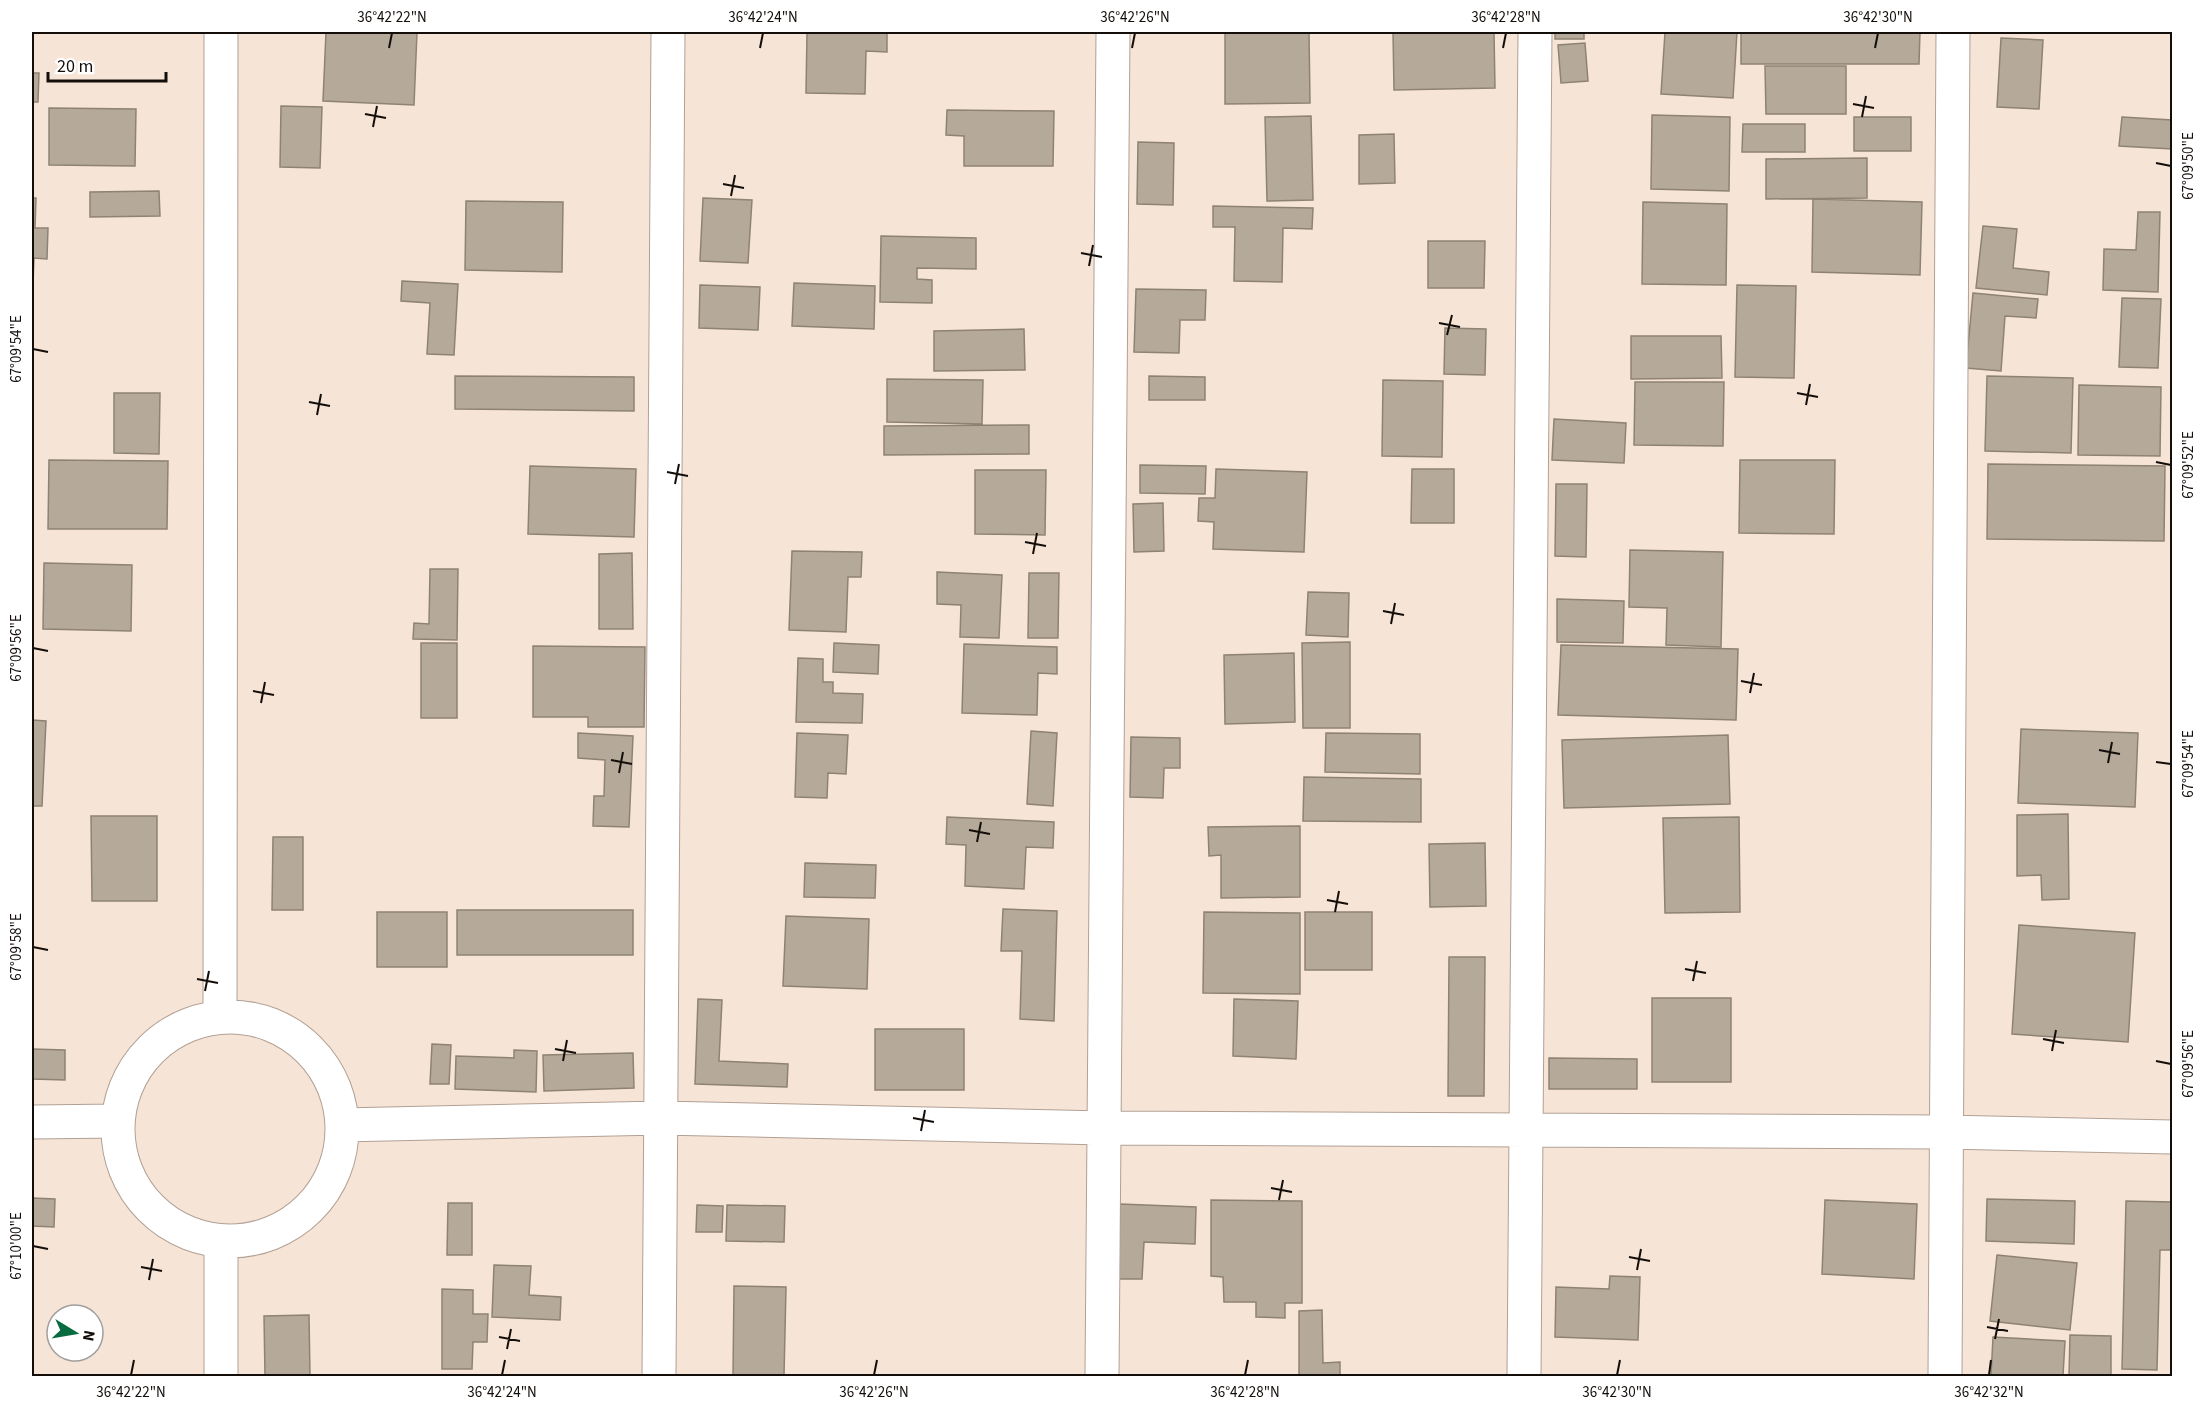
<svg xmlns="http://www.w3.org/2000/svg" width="2204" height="1408" font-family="'Source Sans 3',sans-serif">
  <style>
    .building { fill: #b5a999; stroke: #8e8373; stroke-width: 1.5 }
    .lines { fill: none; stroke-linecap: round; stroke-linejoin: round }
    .minor-casing { stroke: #b1a094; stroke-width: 35 }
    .minor { stroke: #fff; stroke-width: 33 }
    .ticks { fill: none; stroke: #140e0a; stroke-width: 2 }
    .neatline { fill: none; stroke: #140e0a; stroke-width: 2 }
    .ticks-label { font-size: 15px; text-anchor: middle; fill: #140e0a }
  </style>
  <rect width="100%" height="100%" fill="#f6e4d7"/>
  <!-- building -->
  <path class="building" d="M326 32H417L414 105 323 101Z
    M807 32H887V52L866 51 865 94 806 93Z
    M1225 32H1309L1310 103 1225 104Z
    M1393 32H1494L1495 88 1394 90Z
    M1555 32H1584V39H1555Z
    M1665 32H1737L1733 98 1661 94Z
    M1741 32H1920L1919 64H1741Z
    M2001 38 2043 40 2039 109 1997 107Z
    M1585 43 1588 81 1561 83 1558 45Z
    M1765 66H1846V114H1766Z
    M32 73H39L38 102H32Z
    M281 106 322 107 320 168 280 167Z
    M49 108 136 109 135 166 49 165Z
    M947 110 1054 111 1053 166H964V136L946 135Z
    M1652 115 1730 117 1729 191 1651 189Z
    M1311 116 1313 200 1267 201 1265 117Z
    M1854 117H1911V151H1854Z
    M2122 117 2172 120V149L2119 146Z
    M1743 124H1805V152H1742Z
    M1394 134 1395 183 1359 184V135Z
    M1138 142 1174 143 1173 205 1137 204Z
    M1867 158V198L1766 199V159Z
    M159 191 160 216 90 217V192Z
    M32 198H36L35 228H48L47 259 34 258 33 283Z
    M703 198 752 200 748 263 700 261Z
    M1813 199 1922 202 1920 275 1812 272Z
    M466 201 563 202 562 272 465 270Z
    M1643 202 1727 204 1726 285 1642 284Z
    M1213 206 1313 208 1312 229 1283 228 1282 282 1234 281 1235 227H1213Z
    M2138 212H2160L2158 292 2103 290 2104 249 2136 250Z
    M1983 226 2017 229 2013 268 2049 272 2047 295 1976 288Z
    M881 236 976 238V269L917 268V279L932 280V303L880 302Z
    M1428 241H1485L1484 288H1428Z
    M402 281 458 284 454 355 427 354 430 303 401 301Z
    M794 283 875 286 874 329 792 326Z
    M700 285 760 287 758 330 699 328Z
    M1737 285 1796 286 1794 378 1735 377Z
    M1136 289 1206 290 1205 320H1180L1179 353 1134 352Z
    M1973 293 2038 299 2036 318 2005 316 2001 371 1966 368Z
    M2122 298 2161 299 2158 368 2119 367Z
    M1445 328 1486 329 1485 375 1444 374Z
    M1024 329 1025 370 934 371V331Z
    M1631 336H1721L1722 378 1631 379Z
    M455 376 634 377V411L455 409Z
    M1149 376 1205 377V400H1149Z
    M1987 376 2073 378 2071 453 1985 451Z
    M887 379 983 380 982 424 887 422Z
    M1383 380 1443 381 1442 457 1382 456Z
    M1635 382H1724L1723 446 1634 445Z
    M2079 385 2161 387 2160 456 2078 455Z
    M114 393H160L159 454 114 453Z
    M1554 419 1626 423 1624 463 1552 460Z
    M1029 425V454L884 455V426Z
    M49 460 168 461 167 529H48Z
    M1740 460H1835L1834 534 1739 533Z
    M1988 464 2165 466 2164 541 1987 539Z
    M1140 465 1206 466 1205 494 1140 493Z
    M530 466 636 469 634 537 528 534Z
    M1216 469 1307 472 1304 552 1213 549 1214 522 1198 521 1199 498H1215Z
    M1412 469H1454V523H1411Z
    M975 470H1046L1045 535 975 534Z
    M1556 484H1587L1586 557 1555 556Z
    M1163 503 1164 551 1134 552 1133 504Z
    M1630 550 1723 552 1721 647 1666 645 1667 608 1629 607Z
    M792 551 862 552 861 577H848L846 632 789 630Z
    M632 553 633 629H599V554Z
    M44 563 132 565 131 631 43 629Z
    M430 569H458L457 640 413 639 414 623 429 624Z
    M937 572 1002 575 999 638 960 637 961 605 937 604Z
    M1029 573H1059L1058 638H1028Z
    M1308 592 1349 593 1348 637 1306 635Z
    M1557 599 1624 601 1623 643 1557 642Z
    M1350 642V728H1303L1302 643Z
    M421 643H457V718H421Z
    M834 643 879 645 878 674 833 672Z
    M964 644 1057 647V674L1038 673 1037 715 962 713Z
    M1561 645 1738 649 1736 720 1558 715Z
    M533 646 645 647 644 727H588V717H533Z
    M1294 653 1295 722 1225 724 1224 655Z
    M798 658 823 659V682H833V693L863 694 862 723 796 722Z
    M32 720 46 721 42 806H32Z
    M2021 729 2138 733 2135 807 2018 803Z
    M1031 731 1057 733 1053 806 1027 804Z
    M578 733 633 736 629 827 593 826 594 796H604L605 760 578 758Z
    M797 733 848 735 846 774 828 773 827 798 795 797Z
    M1326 733 1420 734V774L1325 772Z
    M1728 735 1730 804 1564 808 1562 740Z
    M1131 737 1180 738V768H1164L1163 798 1130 797Z
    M1304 777 1421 779V822L1303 821Z
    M2068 814 2069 899 2042 900 2041 875 2017 876V815Z
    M91 816H157V901H92Z
    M947 817 1054 822 1053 848 1026 847 1024 889 965 886 966 845 946 844Z
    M1739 817 1740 912 1665 913 1663 818Z
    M1300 826V897L1221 898V855L1209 856 1208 827Z
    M273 837H303V910H272Z
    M1485 843 1486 906 1430 907 1429 844Z
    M805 863 876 865 875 898 804 897Z
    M1003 909 1057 911 1054 1021 1020 1019 1022 951H1001Z
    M457 910H633V955H457Z
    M377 912H447V967H377Z
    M1204 912 1300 913V994L1203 993Z
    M1305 912H1372V970H1305Z
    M786 916 869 919 867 989 783 986Z
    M2019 925 2135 933 2128 1042 2012 1034Z
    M1449 957H1485L1484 1096H1448Z
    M1652 998H1731V1082H1652Z
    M698 999 722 1000 719 1061 788 1064 787 1087 695 1084Z
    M1234 999 1298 1001 1296 1059 1233 1056Z
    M875 1029H964V1090H875Z
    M432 1044 451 1045 449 1084H430Z
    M32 1049 65 1050V1080L32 1079Z
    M514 1050 537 1051 536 1092 455 1089 456 1056 514 1058Z
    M633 1053 634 1088 544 1091 543 1055Z
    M1549 1058 1637 1059V1089H1549Z
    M32 1198 55 1199 54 1227 32 1226Z
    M1987 1199 2075 1201 2074 1244 1986 1241Z
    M1211 1200 1302 1201V1303H1285V1318L1256 1317V1302H1224L1223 1277 1211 1276Z
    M1825 1200 1917 1204 1914 1279 1822 1274Z
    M2126 1201 2172 1202V1250H2160L2157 1370 2122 1369Z
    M448 1203H472V1255H447Z
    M1120 1204 1196 1207 1195 1244 1144 1242 1142 1279H1118Z
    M697 1205 723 1206 722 1232H696Z
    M727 1205 785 1206 784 1242 726 1241Z
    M1997 1255 2077 1263 2070 1330 1990 1321Z
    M494 1265 531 1266 529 1295 561 1297 560 1320 492 1317Z
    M1610 1276 1640 1277 1638 1340 1555 1337 1556 1287 1609 1289Z
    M734 1286 786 1287 784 1376H733Z
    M442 1289 473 1290V1314H488L487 1342H473L472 1369H442Z
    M1322 1310 1323 1363 1340 1362V1376H1299V1311Z
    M309 1315 310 1376H265L264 1316Z
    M2070 1335 2111 1336V1376H2069Z
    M1993 1337 2065 1341 2063 1376H1991Z"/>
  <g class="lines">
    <!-- minor casing -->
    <g class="minor-casing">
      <path id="minor" d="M118 1129a112 112 0 1 1 224 0a112 112 0 1 1-224 0Z
        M220 1017 221 32
        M32 1122 118 1121
        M342 1125 661 1118 1104 1128 1946 1132 2172 1137
        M221 1376V1242
        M659 1376 668 32
        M1102 1376 1113 32
        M1524 1376 1535 32
        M1945 1376 1953 32"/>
    </g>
    <!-- minor -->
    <use href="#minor" class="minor"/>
  </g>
  <!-- ticks -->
  <path class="ticks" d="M389 48 392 33M760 48 763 33M1132 48 1135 33M1503 48 1506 33M1875 48 1878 33M1853 104 1874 108M365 114 386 118M1862 117 1866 96M373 127 377 106M2156 163 2171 166M723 184 744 188M731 196 735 175M1081 253 1102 257M1089 266 1093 245M1439 323 1460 327M1447 335 1452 315M33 349 48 352M1797 393 1818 397M309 402 330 406M1806 405 1810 384M317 415 321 394M2156 462 2171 465M667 472 688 476M675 484 679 464M1025 542 1046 546M1033 554 1037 533M1383 611 1404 615M1391 624 1395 603M33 648 48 651M1741 681 1762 685M253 691 274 695M1750 693 1754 673M261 703 265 682M2099 750 2120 754M611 760 632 764M2156 762 2171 764M2108 763 2112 742M619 773 623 752M969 830 990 834M977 842 981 822M1327 900 1348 904M1335 912 1339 891M33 947 48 950M1685 969 1706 973M197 979 218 983M1693 981 1697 961M205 991 209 971M2043 1039 2064 1043M555 1049 576 1053M2052 1051 2056 1030M563 1061 567 1040M2156 1061 2171 1064M913 1118 934 1122M921 1131 925 1110M1271 1188 1292 1192M1279 1200 1283 1180M33 1246 48 1249M1629 1257 1650 1261M141 1267 162 1271M1637 1270 1641 1249M149 1280 153 1259M1987 1327 2008 1331M499 1337 520 1341M1995 1339 1999 1319M507 1349 511 1329M131 1375 134 1360M502 1375 505 1360M874 1375 877 1360M1245 1375 1248 1360M1617 1375 1620 1360M1989 1375 1991 1360"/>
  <!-- border -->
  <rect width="2204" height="1408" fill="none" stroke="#ffffff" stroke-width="66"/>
  <!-- north arrow -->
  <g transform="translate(75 1333) rotate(101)"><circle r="28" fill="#ffffff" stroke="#a19f9d" stroke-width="1.5"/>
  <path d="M0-4.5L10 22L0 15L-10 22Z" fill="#0a6b40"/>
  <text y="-9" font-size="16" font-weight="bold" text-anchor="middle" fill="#140e0a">N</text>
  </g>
  <!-- scale -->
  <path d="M48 72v9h118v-9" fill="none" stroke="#140e0a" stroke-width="3"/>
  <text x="57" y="72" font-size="18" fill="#140e0a" stroke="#ffffff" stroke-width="4.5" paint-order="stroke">20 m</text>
  <rect x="33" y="33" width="2138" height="1342" class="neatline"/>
  <g class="ticks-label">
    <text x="392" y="22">36°42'22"N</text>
    <text x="763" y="22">36°42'24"N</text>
    <text x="1135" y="22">36°42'26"N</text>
    <text x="1506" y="22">36°42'28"N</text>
    <text x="1878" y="22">36°42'30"N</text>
    <text transform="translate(2188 166) rotate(-90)" y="5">67°09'50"E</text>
    <text transform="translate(16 349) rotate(-90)" y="5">67°09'54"E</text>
    <text transform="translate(2188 465) rotate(-90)" y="5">67°09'52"E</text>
    <text transform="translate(16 648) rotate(-90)" y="5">67°09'56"E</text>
    <text transform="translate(2188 764) rotate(-90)" y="5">67°09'54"E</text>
    <text transform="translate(16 947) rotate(-90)" y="5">67°09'58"E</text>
    <text transform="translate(2188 1064) rotate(-90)" y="5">67°09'56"E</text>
    <text transform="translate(16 1246) rotate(-90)" y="5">67°10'00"E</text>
    <text x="131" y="1397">36°42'22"N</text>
    <text x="502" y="1397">36°42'24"N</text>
    <text x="874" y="1397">36°42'26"N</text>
    <text x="1245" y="1397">36°42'28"N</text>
    <text x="1617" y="1397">36°42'30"N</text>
    <text x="1989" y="1397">36°42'32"N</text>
  </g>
</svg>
